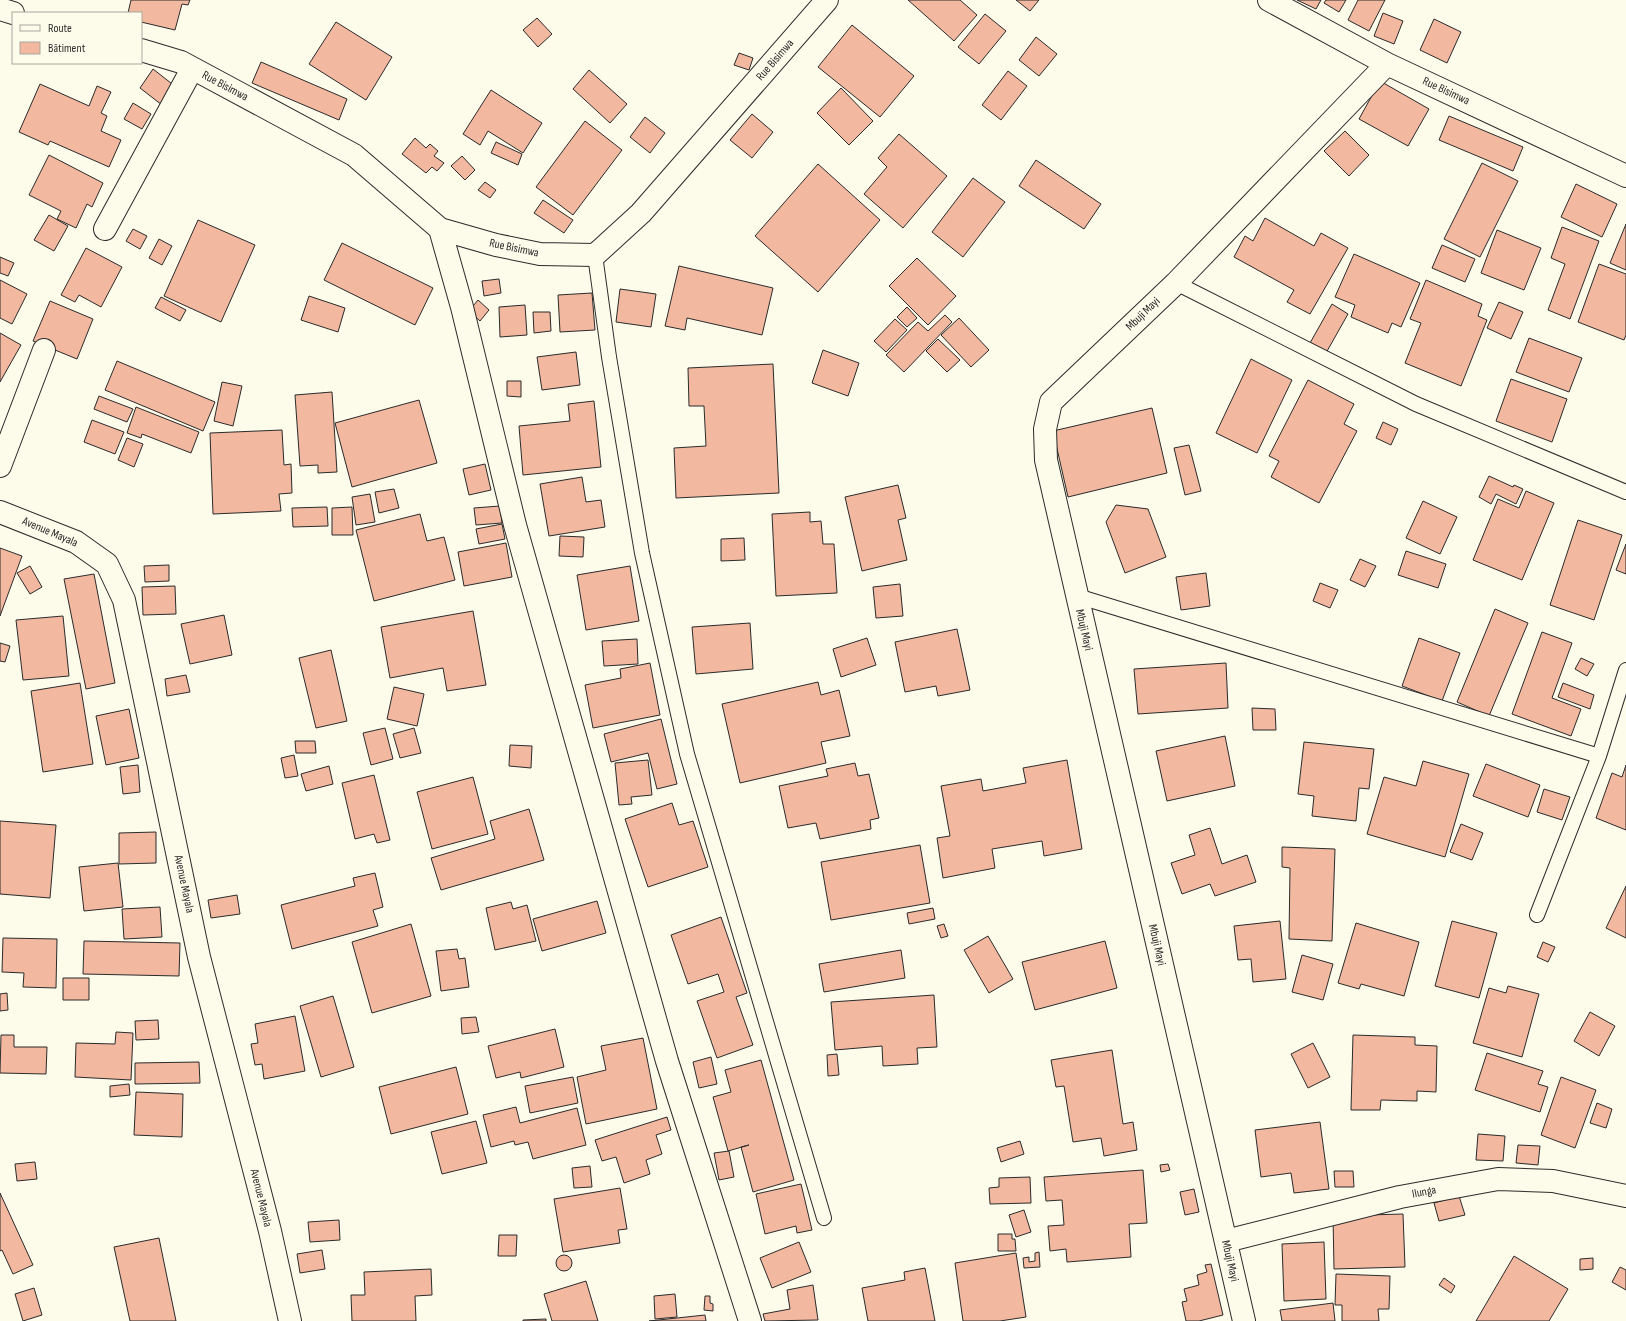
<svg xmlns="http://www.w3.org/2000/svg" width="1626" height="1321" font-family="'Sofia Sans Condensed',sans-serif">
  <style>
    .building { fill: #f2b8a0; stroke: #2b2b2b }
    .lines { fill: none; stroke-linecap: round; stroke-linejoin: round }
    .service-casing { stroke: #2b2b2b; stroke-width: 16 }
    .minor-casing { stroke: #2b2b2b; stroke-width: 24 }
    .service { stroke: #fdfbea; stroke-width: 14 }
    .minor { stroke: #fdfbea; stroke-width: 22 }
    .labels { text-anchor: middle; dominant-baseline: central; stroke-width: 3; stroke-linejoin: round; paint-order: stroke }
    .street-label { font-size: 12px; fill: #2b2b2b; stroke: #fdfbea }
  </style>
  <rect width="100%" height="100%" fill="#fdfbea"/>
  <!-- building -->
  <path class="building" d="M131 0H190L188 5 182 4 175 30 141 22V13H128Z
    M908 0H960L977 15 954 41Z
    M1016 0H1039L1030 11Z
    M1297 0H1321L1316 9Z
    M1326 0H1346L1339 12 1324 3Z
    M1358 0H1385L1369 31 1348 20Z
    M1383 13 1403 21 1394 44 1374 36Z
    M985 14 1006 31 979 64 958 47Z
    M537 18 552 34 538 47 523 30Z
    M1434 19 1461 32 1447 63 1420 50Z
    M336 22 392 57 366 100 309 64Z
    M852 25 914 76 880 117 818 67Z
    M1036 37 1057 54 1039 76 1019 60Z
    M739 53 753 58 749 70 734 65Z
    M261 62 347 99 339 120 252 83Z
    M153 69 176 87 162 105 140 88Z
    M589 70 627 104 610 123 573 89Z
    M1008 71 1027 86 1001 120 982 105Z
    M1380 81 1429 109 1408 146 1359 119Z
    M40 84 89 106 97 86 111 92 101 113 107 116 101 131 121 140 109 167 50 141 48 145 19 132Z
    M841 88 873 121 849 145 817 113Z
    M491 90 542 123 523 153 488 131 480 145 463 134Z
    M133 103 151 114 142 129 124 119Z
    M752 114 773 132 752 158 730 140Z
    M1449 116 1523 147 1513 171 1439 140Z
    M645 117 665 133 650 153 630 137Z
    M585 121 622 150 573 215 536 187Z
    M1345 131 1369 155 1349 176 1324 151Z
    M899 134 947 176 903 228 864 194 887 167 878 158Z
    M415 138 426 148 430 144 438 151 434 156 444 163 437 171 432 167 426 173 402 154Z
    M496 142 522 154 518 165 491 153Z
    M49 155 103 183 92 207 87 204 76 228 57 219 61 211 29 195Z
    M462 156 475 170 465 180 451 166Z
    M1036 160 1101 204 1084 229 1019 186Z
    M1482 163 1518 181 1480 257 1444 239Z
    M818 164 880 220 818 292 755 236Z
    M973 178 1005 202 963 257 932 232Z
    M485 182 496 190 490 198 478 190Z
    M1576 184 1617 204 1602 237 1561 217Z
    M543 200 573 220 564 233 534 213Z
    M49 215 68 226 54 251 34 240Z
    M1265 218 1314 246 1321 233 1348 248 1310 314 1287 302 1294 290 1234 257 1245 236 1253 241Z
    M198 220 255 245 221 322 164 296Z
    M1626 224V270L1610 263Z
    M1562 227 1599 241 1570 319 1548 310 1565 264 1551 258Z
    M133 229 147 236 140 249 126 241Z
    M1497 230 1541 248 1524 290 1481 273Z
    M159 239 172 246 162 265 149 258Z
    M342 243 433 288 415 325 324 280Z
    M1442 245 1475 259 1465 282 1432 268Z
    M86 248 122 267 101 307 79 295 75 302 61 295Z
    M1354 254 1420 283 1401 327 1392 323 1388 333 1351 317 1355 305 1335 297Z
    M0 257 14 263 8 276 0 273Z
    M917 258 956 296 928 325 889 286Z
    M1599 264 1626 274V335L1624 340 1578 322Z
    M679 266 773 288 762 335 687 318 685 330 665 326Z
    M499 279 501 293 484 296 482 281Z
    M0 280 27 294 12 324 0 318Z
    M1426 280 1482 304 1478 316 1487 320 1461 386 1405 363 1421 323 1410 319Z
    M620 289 656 294 651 327 616 322Z
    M592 293 595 330 560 332 558 295Z
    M309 296 345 308 338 332 301 320Z
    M161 297 186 310 180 321 155 308Z
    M478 300 489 310 480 321 469 311Z
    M50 301 93 319 77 359 33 341Z
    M1499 302 1523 312 1511 339 1487 328Z
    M1332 304 1348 314 1326 353 1310 343Z
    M525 305 527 335 500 337 499 307Z
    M907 307 917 318 907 327 897 317Z
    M533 312H550L551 331 534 333Z
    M945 315 952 322 904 372 886 355 918 322 928 331Z
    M959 318 989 350 971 367 941 335Z
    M895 319 907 330 886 352 874 341Z
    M0 333 21 345 0 382Z
    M1529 338 1582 358 1569 392 1516 372Z
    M938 339 960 360 947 372 926 351Z
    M823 350 859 363 848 396 812 383Z
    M576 352 580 385 542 390 537 357Z
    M1251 359 1292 380 1257 453 1216 433Z
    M117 361 215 402 203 431 105 390Z
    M773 364 779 493 676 498 674 448 706 446 704 406H689L688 368Z
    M1511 379 1567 399 1552 442 1496 421Z
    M1308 380 1354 404 1344 424 1357 431 1319 503 1271 477 1279 461 1269 456Z
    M507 381H521V397L507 396Z
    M222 382 242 386 233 426 214 421Z
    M332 392 337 472 318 473V465L300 466 295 395Z
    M99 396 133 409 127 422 94 409Z
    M419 400 437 463 352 487 335 423Z
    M594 401 601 467 523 475 519 426 570 421 568 404Z
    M136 407 199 432 191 453 142 434 141 438 127 433Z
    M1152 408 1167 473 1068 497 1053 431Z
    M92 420 124 432 115 454 84 442Z
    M1383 422 1398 429 1391 445 1376 438Z
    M282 430 284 465 291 464 292 493 279 494 281 511 213 514 210 433Z
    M127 438 143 444 134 467 118 460Z
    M1189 445 1201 491 1185 495 1174 448Z
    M485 464 491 490 469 495 463 469Z
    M1489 476 1513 487 1514 485 1523 489 1516 504 1496 494 1491 504 1479 497Z
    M582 477 586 502 601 500 605 527 549 536 540 484Z
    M898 485 906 518 898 520 907 560 862 571 845 497Z
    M394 489 399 508 379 513 375 492Z
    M1526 491 1554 503 1522 580 1473 560 1498 499 1519 508Z
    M370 494 375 522 356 525 352 497Z
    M1423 501 1457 517 1440 554 1406 538Z
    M1116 505 1148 509 1166 557 1125 573 1106 522Z
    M500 506 502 523 476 525 474 508Z
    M327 507 328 526 293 527 292 508Z
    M352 507 353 535H332V508Z
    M810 512V522L821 521 823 544H834L837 593 776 596 772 514Z
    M420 514 427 541 444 537 455 580 374 601 356 530Z
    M1578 520 1622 535 1594 620 1550 605Z
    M502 524 505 539 479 544 476 529Z
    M560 536 584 537 583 557 559 556Z
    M744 538 745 560 721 561V539Z
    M506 543 512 577 464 586 458 552Z
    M1626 544V574L1616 570Z
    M0 548 22 556 0 616Z
    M1406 551 1446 564 1438 588 1398 575Z
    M1360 559 1376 566 1365 587 1350 580Z
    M169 565V581L145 582 144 566Z
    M30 566 42 587 30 594 17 573Z
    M630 566 639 621 586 630 577 575Z
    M1206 573 1210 606 1181 610 1176 577Z
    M94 574 115 683 86 689 64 579Z
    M1320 583 1338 590 1330 608 1313 601Z
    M900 584 903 616 876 618 873 587Z
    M175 586 176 614 143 615 142 587Z
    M1495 609 1528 623 1489 716 1457 702Z
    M473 611 486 685 447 691 443 668 390 678 381 627Z
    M224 615 232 655 190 664 181 624Z
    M63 616 69 676 23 680 16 620Z
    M750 623 753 669 696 674 692 627Z
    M957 629 970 690 938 696 936 686 905 692 895 642Z
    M1542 632 1572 643 1552 698 1581 709 1571 736 1512 714Z
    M867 638 876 665 841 677 833 649Z
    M1419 638 1460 653 1442 701 1402 686Z
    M637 639 638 664 604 666 602 641Z
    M0 643 10 646 5 662 0 661Z
    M331 650 347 721 316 728 299 658Z
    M1581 658 1594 664 1587 676 1575 669Z
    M650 663 660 715 593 728 585 685 621 678 620 669Z
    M1226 663 1228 708 1138 714 1134 669Z
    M186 675 190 692 167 696 165 679Z
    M818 682 821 695 839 690 850 736 821 742 826 763 740 783 722 704Z
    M80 683 93 764 43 772 31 691Z
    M1563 683 1594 695 1590 709 1558 697Z
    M394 687 424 694 417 726 387 719Z
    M1252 708 1275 709 1276 730H1253Z
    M129 709 139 758 106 765 96 716Z
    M661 719 677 784 657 789 648 753 611 762 604 734Z
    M385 728 393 759 371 765 363 733Z
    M414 728 421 753 400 758 393 734Z
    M1225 736 1235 786 1167 801 1156 751Z
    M295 741H315L316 753H296Z
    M1304 742 1374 749 1369 789 1359 788 1356 821 1312 816 1314 796 1298 794Z
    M510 745 532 746 531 768 509 766Z
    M294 755 298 776 285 778 281 758Z
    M648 760 652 795 631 797 632 804 619 805 615 763Z
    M1067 760 1082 849 1044 856 1042 841 992 849 995 868 943 878 937 838 950 836 941 786 981 779 983 791 1026 783 1023 768Z
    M1423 761 1469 774 1445 857 1367 834 1384 777 1416 786Z
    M855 763 858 776 869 774 879 818 870 820 871 829 820 839 816 823 788 828 779 786 828 776 826 769Z
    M1486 764 1540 785 1528 817 1473 796Z
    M138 765 140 792 123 794 120 767Z
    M1626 765V830L1596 818 1612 773 1622 777Z
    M329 766 333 784 306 791 301 774Z
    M374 775 390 840 377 843 374 834 355 839 342 783Z
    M473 777 488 834 432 849 417 792Z
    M1544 789 1570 797 1562 820 1537 812Z
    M672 803 679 825 693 821 708 867 648 887 625 819Z
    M529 809 544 860 441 890 431 858 495 839 490 821Z
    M0 821 56 825 50 898 0 894Z
    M1461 824 1483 833 1472 860 1450 852Z
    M1210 828 1222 864 1247 855 1256 882 1215 896 1210 884 1182 894 1171 863 1195 855 1189 835Z
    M156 832V863L119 864V833Z
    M920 845 930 903 831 920 821 862Z
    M1282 847 1335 849 1332 941 1289 939 1290 868 1282 867Z
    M118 863 123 907 84 911 79 867Z
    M375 873 383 907 373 910 378 926 292 949 281 905 355 886 353 878Z
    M1626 886V938L1606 928Z
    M237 895 240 914 211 918 208 900Z
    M597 901 606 933 542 951 533 919Z
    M511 902 513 909 527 905 536 941 495 950 486 908Z
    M160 907 162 937 124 939 122 909Z
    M933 908 935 919 909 924 907 913Z
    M721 917 747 993 736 997 753 1045 717 1058 697 1001 724 992 718 974 688 984 671 935Z
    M1280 921 1286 979 1253 982 1251 959 1238 960 1234 926Z
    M1452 921 1497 933 1479 998 1435 986Z
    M1356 923 1419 942 1404 996 1361 984 1359 989 1338 983Z
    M411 924 431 996 372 1013 352 942Z
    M944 924 948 936 941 938 937 926Z
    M988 936 1013 979 989 993 964 950Z
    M3 938 57 939 56 988 23 987 24 973 2 972Z
    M84 941 180 943 179 976 83 974Z
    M1105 941 1117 988 1035 1010 1022 962Z
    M1543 942 1555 947 1548 962 1537 957Z
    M457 949 459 959 465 958 469 987 441 991 436 951Z
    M901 950 905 978 824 992 819 964Z
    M1302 955 1333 964 1323 1000 1292 992Z
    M63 978H89V1000H63Z
    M1508 986 1539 994 1522 1057 1473 1043 1489 988 1506 993Z
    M7 993 8 1010 0 1011V994Z
    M934 995 937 1047 917 1048 918 1064 883 1066 882 1046 835 1050 831 1002Z
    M333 996 354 1067 321 1077 300 1006Z
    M1590 1012 1615 1026 1599 1056 1574 1041Z
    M295 1016 305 1071 264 1079 262 1064 255 1065 251 1044 258 1043 255 1024Z
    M476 1017 479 1032 462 1034 461 1018Z
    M158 1020 159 1039 136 1040 135 1021Z
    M555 1029 564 1067 521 1078 520 1072 496 1078 488 1046Z
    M116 1032 133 1033 131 1080 75 1077 76 1043 115 1044Z
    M1 1035H14V1047H47L46 1074 0 1073Z
    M1353 1035 1415 1037V1045L1437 1046 1436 1092 1417 1091V1101L1381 1100 1380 1110H1351Z
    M643 1038 657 1109 586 1124 577 1077 606 1070 601 1046Z
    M1313 1043 1330 1077 1308 1088 1291 1054Z
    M1112 1050 1123 1124 1133 1122 1137 1150 1104 1156 1101 1138 1073 1142 1064 1086 1056 1087 1051 1060Z
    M1487 1053 1543 1071 1538 1084 1548 1087 1540 1112 1475 1090Z
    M837 1054 839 1075 828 1076 827 1055Z
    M711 1057 717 1084 699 1088 693 1062Z
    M761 1060 794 1180 753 1192 741 1147 749 1145 728 1151 713 1097 731 1092 725 1070Z
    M199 1062 200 1083 135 1084V1063Z
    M456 1067 468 1114 391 1134 379 1087Z
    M573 1077 578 1103 530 1113 525 1086Z
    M1561 1077 1596 1090 1575 1148 1541 1135Z
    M129 1084 130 1095 110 1097V1086Z
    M136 1092 183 1094 182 1137 134 1135Z
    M1597 1103 1612 1109 1606 1128 1590 1123Z
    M516 1107 520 1123 577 1108 586 1145 533 1159 528 1142 515 1145 514 1141 491 1147 483 1115Z
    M667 1117 671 1130 656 1135 662 1154 646 1160 650 1174 624 1183 616 1157 602 1161 595 1140Z
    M476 1121 487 1163 442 1174 431 1132Z
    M1320 1122 1329 1189 1294 1193 1291 1173 1261 1177 1255 1130Z
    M1478 1134 1505 1136 1503 1161 1476 1160Z
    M1020 1141 1024 1154 1001 1162 997 1148Z
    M1518 1145 1540 1146 1538 1165 1516 1163Z
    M729 1151 734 1177 719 1180 714 1153Z
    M35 1162 37 1179 17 1181 15 1164Z
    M1168 1164 1170 1170 1161 1172 1160 1165Z
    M590 1166 592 1187 574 1188 572 1168Z
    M1143 1170 1147 1223 1129 1224 1131 1257 1067 1262 1066 1249 1050 1251 1048 1226 1064 1225 1062 1200 1046 1201 1044 1177Z
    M1334 1171H1353L1354 1187H1335Z
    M1030 1177 1031 1203 990 1204 989 1188 999 1187V1178Z
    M801 1184 812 1230 797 1233 796 1226 765 1234 756 1194Z
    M620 1188 627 1229 618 1230 620 1243 563 1252 554 1199Z
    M1194 1189 1199 1212 1185 1215 1180 1192Z
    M0 1193 33 1265 13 1274 2 1250 0 1251Z
    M1459 1196 1465 1215 1439 1221 1434 1203Z
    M1024 1210 1031 1232 1016 1237 1009 1215Z
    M1403 1214 1405 1267 1334 1269 1333 1216Z
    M339 1220 340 1240 310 1242 308 1222Z
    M998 1234H1012V1239H1015L1016 1251H998Z
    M499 1235H517L516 1256H498Z
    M159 1238 176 1321H130L114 1247Z
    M799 1242 811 1272 772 1288 760 1258Z
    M1324 1242 1326 1299 1284 1301 1282 1244Z
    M322 1250 325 1269 300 1273 297 1254Z
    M1039 1252 1040 1267 1024 1268 1023 1258 1029 1257V1262L1035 1261V1253Z
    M1016 1253 1026 1317 1000 1321H963L955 1263Z
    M556 1263a8 8 0 1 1 16 0a8 8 0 1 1-16 0Z
    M1514 1256 1568 1289 1549 1321H1476Z
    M1593 1258V1269L1580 1270V1259Z
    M1211 1264 1223 1315 1199 1321H1186L1182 1302 1187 1301 1184 1289 1199 1285 1197 1275 1207 1272 1205 1265Z
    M1620 1267 1626 1270V1290L1612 1282Z
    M925 1268 935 1321H868L862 1288 905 1280 904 1272Z
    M431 1269 432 1295 415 1296 416 1321H352L351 1295H365L364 1272Z
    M1336 1274 1390 1276 1389 1309H1378L1379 1321H1342V1305H1335Z
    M1444 1278 1455 1286 1451 1293 1439 1285Z
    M586 1281 598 1321H552L544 1294Z
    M813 1285 818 1320 765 1321 763 1314 790 1309 787 1290Z
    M34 1288 42 1315 23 1321 15 1294Z
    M675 1294 677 1317 655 1319 654 1296Z
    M705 1296H710V1303L713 1304V1311L704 1310Z
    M1333 1303 1335 1321H1282L1280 1310Z
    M705 1315 706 1321H649Z
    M546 1319V1321H523V1320Z"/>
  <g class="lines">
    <!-- service casing -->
    <g class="service-casing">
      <path id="service" d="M595 255 609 357 642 553 687 754 824 1218
        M1176 283 1416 404 1626 492
        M1077 596 1599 756
        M1537 915 1599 756 1626 670"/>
    </g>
    <!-- minor casing -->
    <g class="minor-casing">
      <path id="minor" d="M1269 0 1387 64 1626 176
        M0 9 13 13
        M141 50 181 62 354 155 440 229 496 245 540 254 595 255 641 213 827 0
        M105 229 192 69
        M440 229 462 307 515 525 667 1061 750 1321
        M0 466 44 350
        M0 512 76 542 107 564 124 600 199 957 270 1231 290 1321
        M1226 1241 1400 1197 1498 1179 1553 1181 1626 1196
        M1244 1321 1046 460 1045 429 1051 402 1176 283 1387 64"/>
    </g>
    <!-- service -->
    <use href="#service" class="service"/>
    <!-- minor -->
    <use href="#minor" class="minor"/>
  </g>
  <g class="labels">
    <!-- street labels -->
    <g class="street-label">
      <text transform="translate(775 60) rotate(-49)">Rue Bisimwa</text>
      <text transform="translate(225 86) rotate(28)">Rue Bisimwa</text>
      <text transform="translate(1446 91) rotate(25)">Rue Bisimwa</text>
      <text transform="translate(514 248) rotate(12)">Rue Bisimwa</text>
      <text transform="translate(1143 314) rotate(-44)">Mbuji Mayi</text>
      <text transform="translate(50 532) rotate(23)">Avenue Mayala</text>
      <text transform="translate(1084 630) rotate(77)">Mbuji Mayi</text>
      <text transform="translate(184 884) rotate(78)">Avenue Mayala</text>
      <text transform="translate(1157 945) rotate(77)">Mbuji Mayi</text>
      <text transform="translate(1424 1192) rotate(-11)">Ilunga</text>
      <text transform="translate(261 1198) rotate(76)">Avenue Mayala</text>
      <text transform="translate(1230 1261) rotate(77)">Mbuji Mayi</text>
    </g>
  </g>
  <!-- legend -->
  <rect x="12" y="12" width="130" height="52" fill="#fdfbea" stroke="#a9a89e"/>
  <rect x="20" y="25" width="20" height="6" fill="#fdfbea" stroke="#a9a89e"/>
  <text x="48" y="32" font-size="12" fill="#2b2b2b">Route</text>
  <rect x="20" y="42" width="20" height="12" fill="#f2b8a0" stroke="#a9a89e"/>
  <text x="48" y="52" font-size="12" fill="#2b2b2b">Bâtiment</text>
</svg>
